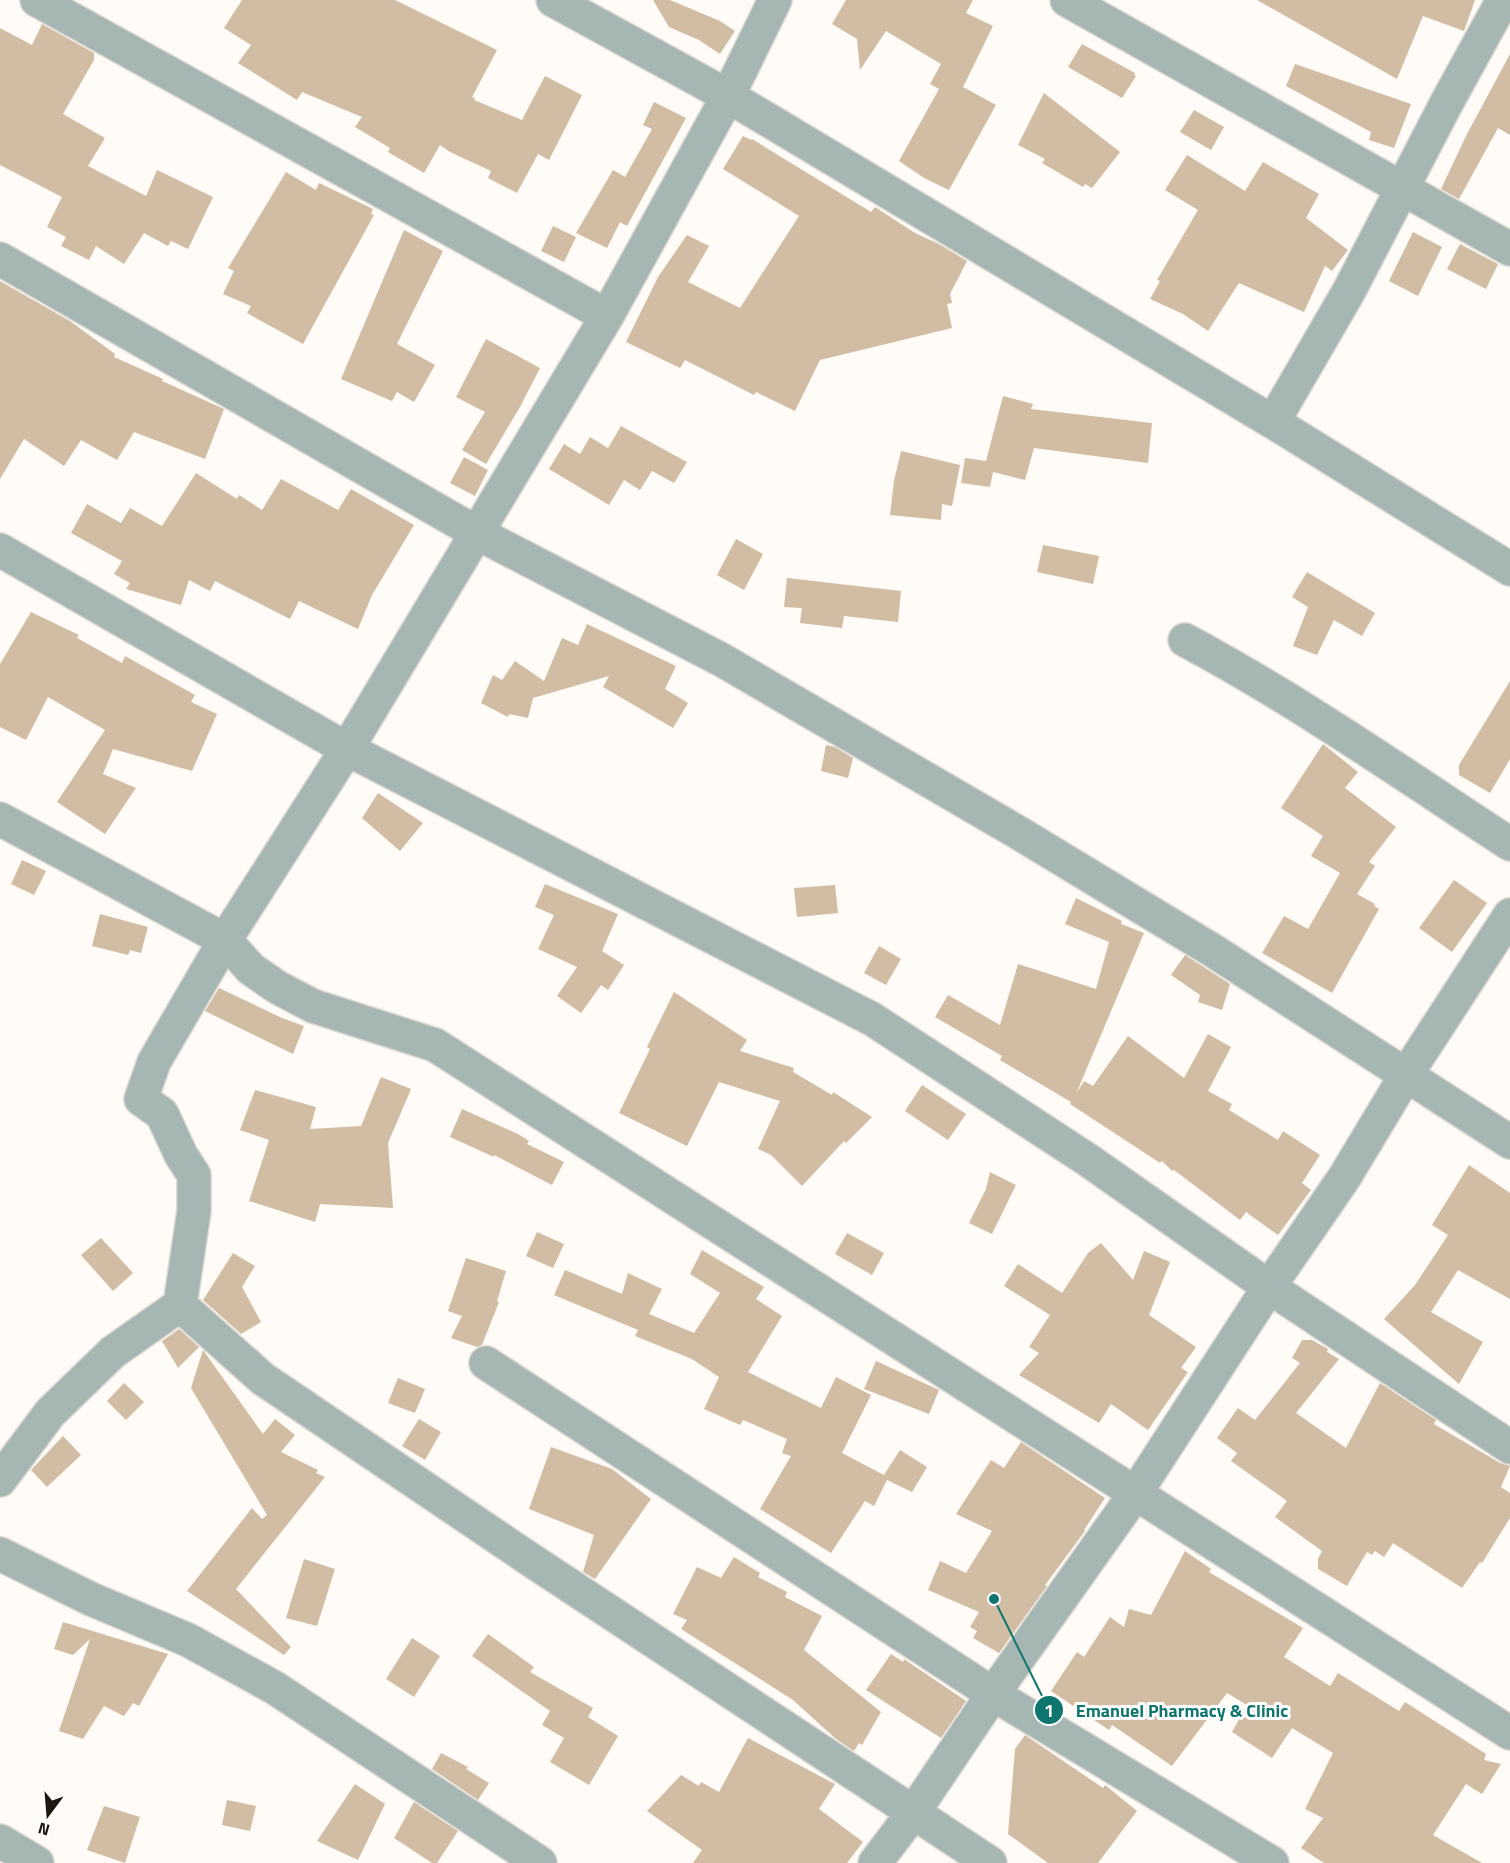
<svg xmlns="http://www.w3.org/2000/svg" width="1510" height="1863" font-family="'Titillium Web',sans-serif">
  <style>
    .building { fill: #d0bda4 }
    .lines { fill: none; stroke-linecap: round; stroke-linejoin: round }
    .minor-casing { stroke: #dbd7d1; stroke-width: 36 }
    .minor { stroke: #a6b6b2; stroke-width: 33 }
    .leader { fill: none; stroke: #0f766e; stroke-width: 2 }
    .callout-dot { fill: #0f766e; stroke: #fff; stroke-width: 2 }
    .mark-label { font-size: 18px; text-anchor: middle; font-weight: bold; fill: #fff }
    .callout-label { font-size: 18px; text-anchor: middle; font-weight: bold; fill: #0f766e; stroke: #fff; stroke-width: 6; stroke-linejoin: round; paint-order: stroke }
  </style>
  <rect width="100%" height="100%" fill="#fffbf6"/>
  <!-- building -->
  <path class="building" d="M242 0H395L497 50 472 97 475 98 474 100 522 120 545 76 582 95 549 160 538 154 517 193 488 178 491 171 450 152 440 145 424 173 388 152 390 148 355 127 362 117 302 92 297 100 238 63 251 45 224 28Z
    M653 0H670L720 21 735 31 720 54 699 40 669 27Z
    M846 0H973L966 13 993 26 963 87 996 105 949 190 924 178 899 161 939 89 930 84 941 64 886 31 860 70 857 39 832 24Z
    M1257 0H1475L1464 31 1423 16 1397 79Z
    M42 24 94 53V60L63 114 105 138 88 166 146 196 157 170 213 197 188 249 171 241 168 246 144 233 124 264 96 246 89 260 61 246 66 237 47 227 62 197 0 165V28L32 45Z
    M1082 44 1135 73 1134 75 1136 76 1122 98 1068 67Z
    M1510 54V135L1498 128 1459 199 1441 189 1466 136Z
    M1295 64 1411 104 1394 148 1369 140 1371 132 1286 86Z
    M1044 93 1120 152 1092 188 1085 184 1083 187 1042 163 1045 159 1018 145Z
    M654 102 686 118 627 226 620 222 607 248 576 233 613 170 625 177 652 129 643 125Z
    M1194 110 1224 127 1211 150 1180 132Z
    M743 136 751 140 752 139 871 212 875 207 915 233 939 244 967 261 950 294 952 303 947 304 952 328 820 360 795 411 756 392 754 395 685 360 680 368 626 342 658 277 687 235 709 246 688 282 740 308 799 216 723 169Z
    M1187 155 1245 191 1263 162 1319 194 1306 218 1348 250 1332 271 1325 266 1304 312 1239 283 1208 331 1183 314 1150 299 1160 281 1157 280 1198 210 1165 190Z
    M286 172 316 190 319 183 373 209 371 214 374 215 303 344 247 313 251 306 223 294 234 271 228 268Z
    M553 226 576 237 564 262 541 251Z
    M404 230 443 251 397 344 435 365 414 402 397 392 392 401 341 379Z
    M1413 232 1442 247 1418 296 1389 281Z
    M1460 244 1498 264 1486 289 1447 269Z
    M0 281 70 321 115 354 114 357 163 379 162 381 224 409 205 459 134 432 117 460 81 440 64 466 24 439 0 479Z
    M486 339 540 368 520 407 486 464 462 450 485 412 456 397Z
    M1003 396 1033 404 1031 409 1152 423 1148 463 1034 448 1025 480 993 472 990 487 961 483 965 458 986 461Z
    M621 426 687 462 674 483 652 471 640 490 624 480 609 505 549 469 564 444 580 454 590 437 608 448Z
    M901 451 960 465 952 506 942 504 941 520 890 515 894 481Z
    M464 457 488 470 475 496 450 483Z
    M196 473 237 499 239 495 262 510 281 479 338 510 351 489 414 525 372 595 358 629 299 601 290 619 215 581 210 591 189 580 181 605 126 589 130 583 114 574 122 561 71 533 87 504 121 523 130 508 162 526Z
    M736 539 763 554 744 590 717 575Z
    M1043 545 1099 556 1093 584 1037 572Z
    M1307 572 1375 613 1362 636 1334 620 1317 655 1293 646 1308 607 1292 597Z
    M787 578 901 591 898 622 844 616 842 628 800 623 802 608 784 607Z
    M31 612 79 635 77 638 122 663 125 656 195 695 191 702 217 714 192 771 113 749 103 774 136 788 105 834 57 802 105 730 48 697 26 740 0 727V664Z
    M587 624 676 666 665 689 688 703 673 728 603 687 609 676 533 698 528 718 509 714 508 717 481 703 493 675 502 680 515 661 544 681 562 638 578 645Z
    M1510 681V759L1490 793 1459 775V765Z
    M1323 744 1358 772 1345 788 1396 827 1369 862 1375 866 1357 894 1375 904 1374 906 1379 909 1332 993 1262 953 1284 916 1308 929 1340 873 1311 856 1323 836 1281 808Z
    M826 745 835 747 853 758 848 778 821 771Z
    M378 793 423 823 400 851 362 818Z
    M22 860 46 871 34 895 11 884Z
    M1454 880 1487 903 1452 952 1419 928Z
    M545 884 618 914 602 951 624 965 608 990 601 985 581 1013 557 996 577 967 538 949 554 915 535 907Z
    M835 885 838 913 797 917 794 888Z
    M1076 898 1122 921 1121 924 1144 933 1076 1094 1084 1081 1093 1086 1128 1036 1184 1078 1208 1034 1231 1047 1208 1091 1232 1104 1229 1110 1278 1140 1283 1131 1320 1155 1302 1183 1311 1190 1278 1235 1246 1212 1240 1220 1174 1170 1172 1171 1162 1161 1160 1163 1070 1104 1071 1102 1000 1060 1002 1056 935 1017 948 995 1000 1025 1018 964 1096 989 1109 942 1065 924Z
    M100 914 148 927 141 953 130 950 128 955 92 946Z
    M879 946 901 959 886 985 864 973Z
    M1185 955 1230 984 1222 1010 1198 1002 1200 995 1171 975Z
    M219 988 282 1018 304 1026 293 1054 205 1011Z
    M674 992 747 1040 740 1051 794 1068 793 1072 832 1095 833 1092 872 1117 846 1143 844 1141 802 1186 771 1155 758 1149 780 1101 719 1082 687 1146 619 1113 650 1049 647 1047Z
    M381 1077 411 1089 388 1143 393 1208 320 1204 315 1222 249 1201 269 1140 240 1130 255 1090 316 1107 310 1129 361 1126Z
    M922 1085 966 1114 948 1140 905 1111Z
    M462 1109 518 1134 529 1141 527 1144 564 1162 552 1185 494 1155V1157L450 1137Z
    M1469 1165 1510 1193V1299L1458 1270 1431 1312 1483 1342 1459 1384 1384 1319 1415 1285 1448 1235 1432 1225Z
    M990 1172 1016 1185 992 1234 969 1223 986 1189Z
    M537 1232 564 1244 553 1268 526 1256Z
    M847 1233 884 1253 872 1275 835 1254Z
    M101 1238 133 1273 113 1291 81 1255Z
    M1101 1243 1133 1280 1144 1251 1170 1262 1149 1315 1196 1347 1181 1368 1188 1372 1148 1430 1111 1404 1099 1423 1019 1375 1039 1353 1029 1347 1050 1315 1004 1286 1018 1264 1062 1293 1088 1253Z
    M702 1250 764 1287 756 1299 782 1316 748 1372 821 1408 836 1377 871 1395 842 1453 884 1475 900 1450 927 1467 912 1492 887 1480 874 1506 865 1501 831 1553 760 1509 791 1456 782 1453 787 1439 743 1420 740 1425 704 1409 719 1377 692 1359 635 1336 638 1330 554 1295 565 1270 622 1294 628 1273 662 1289 649 1314 694 1333 720 1293 690 1274Z
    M233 1253 255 1266 242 1287 261 1322 241 1334 203 1300Z
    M466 1258 506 1271 497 1301 499 1302 482 1345 477 1347 451 1338 462 1316 448 1311Z
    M179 1329 199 1347 178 1368 162 1341Z
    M1302 1340H1312L1328 1349 1327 1352 1339 1359 1296 1413 1346 1448 1380 1383 1436 1420 1434 1424 1500 1463 1510 1466 1501 1487 1510 1493V1518L1482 1563 1480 1562 1462 1588 1393 1543 1384 1557 1375 1551 1372 1555 1367 1552 1347 1586 1318 1569V1559L1322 1551 1275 1517 1287 1501 1231 1461 1237 1453 1217 1438 1238 1408 1255 1420 1300 1363 1292 1358Z
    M203 1350 263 1434 275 1419 295 1435 281 1452 318 1470 316 1473 325 1477 236 1589 291 1647 284 1655 187 1591 252 1508 262 1519 267 1515 191 1388Z
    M876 1361 939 1390 929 1414 864 1389Z
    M398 1378 425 1389 415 1413 388 1403Z
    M124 1383 144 1402 126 1420 107 1401Z
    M419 1419 441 1432 425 1460 402 1446Z
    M63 1436 81 1455 47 1487 31 1470Z
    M1021 1442 1105 1498 1084 1530 1085 1531 1045 1585 1047 1586 999 1653 973 1638 977 1631 970 1627 979 1612 928 1590 940 1561 966 1573 992 1531 956 1514 991 1460 1004 1468Z
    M551 1447 612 1469 651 1499 595 1579 583 1572 594 1535 529 1509Z
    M1185 1551 1211 1569 1209 1572 1303 1628 1284 1657 1330 1686 1338 1673 1399 1711 1405 1702 1486 1754 1484 1760 1501 1764 1482 1794 1466 1784 1433 1835 1482 1863H1324L1301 1848 1323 1818 1305 1809 1333 1753 1292 1728 1272 1758 1232 1732 1247 1705 1227 1693 1172 1766 1112 1725 1109 1730 1051 1691 1077 1652 1084 1657 1110 1617 1124 1627 1129 1609 1151 1615Z
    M734 1557 760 1573 758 1577 787 1592 785 1597 822 1616 804 1650 881 1712 862 1745 859 1743 854 1751 836 1739 793 1700 681 1629 687 1620 673 1614 697 1567 721 1578Z
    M304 1559 335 1569 317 1626 286 1618Z
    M63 1622 168 1654 139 1706 133 1703 124 1716 104 1706 83 1739 59 1731 90 1639 73 1655 54 1649Z
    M488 1634 534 1667 530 1672 593 1708 588 1717 618 1736 589 1785 550 1762 564 1738 542 1725 550 1711 472 1656Z
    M412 1638 440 1656 414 1697 386 1679Z
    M891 1654 903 1662 904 1659 966 1701 941 1738 866 1690Z
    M1025 1735 1103 1788 1105 1785 1137 1811 1098 1863H1048L1008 1834 1015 1749Z
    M748 1738 835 1784 819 1809 863 1842 847 1863H693L702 1850 647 1811 681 1775 699 1786 701 1782 719 1792Z
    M441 1753 468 1767 466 1769 489 1783 478 1800 432 1769Z
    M355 1784 385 1804 358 1860 317 1841Z
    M227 1800 256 1806 250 1831 222 1825Z
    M414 1802 458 1831 437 1863H432L394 1838Z
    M104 1806 140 1817 125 1863 87 1850Z"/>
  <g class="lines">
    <!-- minor casing -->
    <g class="minor-casing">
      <path id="minor" d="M37 0 607 316
        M553 0 728 96 1273 422 1510 569
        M1067 0 1510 249
        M0 259 477 533 722 660 1019 833 1212 950 1510 1142
        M1273 422 1349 291 1446 104 1503 0
        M0 550 347 749 872 1019 1088 1160 1269 1287 1510 1447
        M1185 640C1297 700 1403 774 1510 844
        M0 819 225 940 251 969 277 987 313 1006 435 1045 1510 1733
        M180 1305 263 1379 528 1558 990 1863
        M486 1363 993 1694 1272 1863
        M0 1480 50 1413 113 1352 180 1305 194 1211V1175L181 1155 162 1114 141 1099 154 1062 225 940 347 749 607 316 728 96 775 0
        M0 1554 91 1599 188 1640 275 1688 540 1863
        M0 1841 37 1863
        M875 1863 913 1813 993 1694 1135 1494 1269 1287 1344 1178 1406 1075 1510 915"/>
    </g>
    <!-- minor -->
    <use href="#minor" class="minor"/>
  </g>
  <!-- callouts -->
  <path class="leader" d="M994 1599L1049 1710"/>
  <g class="callout-dot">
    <circle cx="994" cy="1599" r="6"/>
    <circle cx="1049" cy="1710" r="15"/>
  </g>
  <g class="mark-label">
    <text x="1049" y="1717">1</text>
  </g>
  <g class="callout-label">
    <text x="1182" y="1717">Emanuel Pharmacy &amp; Clinic</text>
  </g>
  <!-- north arrow -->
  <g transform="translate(48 1815) rotate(196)" stroke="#ffffff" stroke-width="4.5" paint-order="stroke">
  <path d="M0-4.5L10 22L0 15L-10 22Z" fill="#1e170d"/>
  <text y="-9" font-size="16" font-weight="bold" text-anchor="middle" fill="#1e170d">N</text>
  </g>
</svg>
